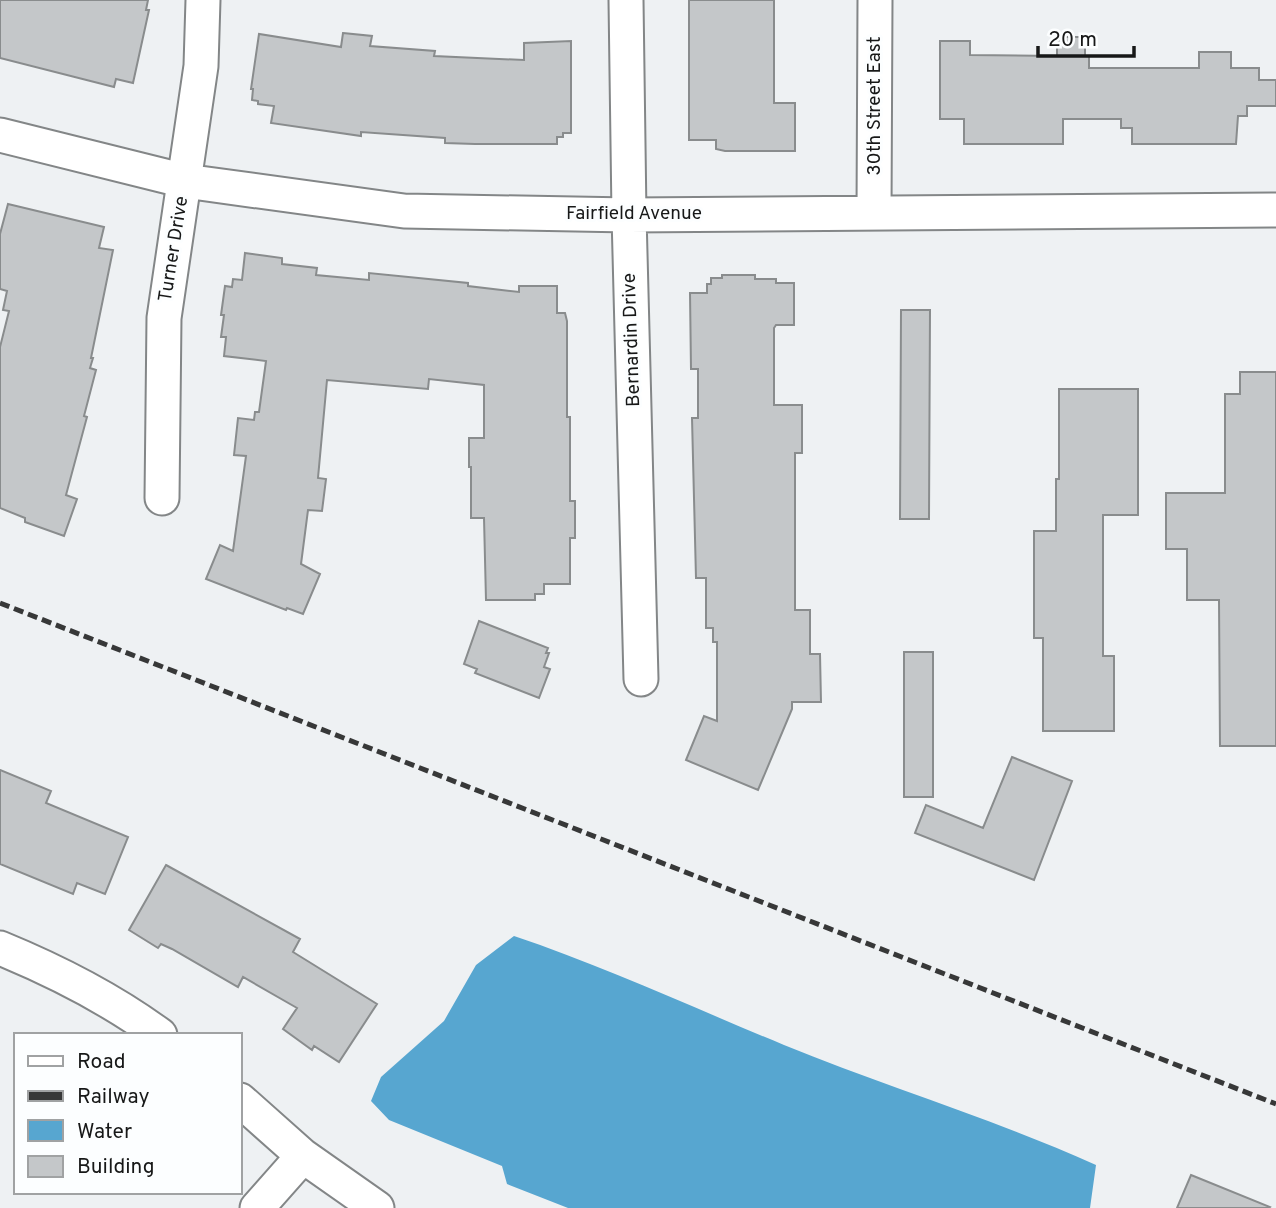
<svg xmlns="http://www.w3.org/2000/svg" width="1276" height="1208" font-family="Overpass,sans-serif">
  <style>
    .water { fill: #57a6d0 }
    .building { fill: #c4c7c9; stroke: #898c8d; stroke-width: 2 }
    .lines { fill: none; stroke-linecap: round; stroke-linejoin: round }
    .street-casing { stroke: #838687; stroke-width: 37 }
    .street { stroke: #fff; stroke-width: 33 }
    .rail { stroke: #373838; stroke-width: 5; stroke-dasharray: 10 5; stroke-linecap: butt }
    .labels { text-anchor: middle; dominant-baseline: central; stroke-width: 6; stroke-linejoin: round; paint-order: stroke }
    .street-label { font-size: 19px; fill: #171818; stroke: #fcfeff }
  </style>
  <rect width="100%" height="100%" fill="#eef1f3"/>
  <!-- water -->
  <path class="water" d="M514 936C606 967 694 1008 784 1045 887 1087 994 1119 1096 1165L1090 1208H568L507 1184 502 1166 389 1120 371 1101 381 1077 444 1021 476 965Z"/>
  <!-- building -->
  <path class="building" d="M0 0H148L146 10H149L133 83 116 79 114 87 0 58Z
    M689 0H774V103H795V151H725L716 149V140H689Z
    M343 33 372 36 370 46 435 51 434 56 524 60V43L571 41V133H563V137H557V144H475L445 143V138L361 132V136L271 123 274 106 258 104V101L252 100 253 89H251L259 34 341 47Z
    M1057 37H1085V56H1089V68H1199V52H1231V68H1259V80H1276V106H1247V116H1238L1236 144H1132V128H1121V119H1063V144H964V119H940V41H970V55L1057 56Z
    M8 204 104 227 99 248 113 250 91 358H93L90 368 96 370 84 416 87 417 66 495 77 499 64 536 25 522V518L0 508V347L9 311 3 310 7 291 0 289V234Z
    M245 253 282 258V264L317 268 316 275 369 280V273L468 283V286L519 292V286H557V313H565L567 321V417H570V501H575V538H570V584H544V594H535V600H486L484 518H471V467H469V438H484V385L429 379 428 389 327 380 318 478 326 479 322 511 308 510 301 564 320 574 303 614 287 608 286 610 206 579 220 545 233 551 246 456 234 455 238 418 254 420 255 412H259L266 361 224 356 226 337H221L224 315H221L225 286 232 287 233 279 242 280Z
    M722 275H755V279H776V283H794V325H776L774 328V405H802V453H795V610H810V654H820L821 702H792V709L758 790 686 760 704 716 717 721V642H713V628H706V578H696L692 418H698V369H691L690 293H707V284H711V278H722Z
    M901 310H930L929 519H900Z
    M1240 372H1276V746H1220L1219 600H1187V549H1166V493H1225V394H1240Z
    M1059 389H1138V515H1103V656H1114V731H1043V638H1034V531H1056V479H1059Z
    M479 621 548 648 546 653H549L544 667 550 669 539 698 475 673 477 669 464 664Z
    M904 652H933V797H904Z
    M1012 757 1072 781 1034 880 915 833 926 805 983 828Z
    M0 770 51 791 46 803 128 837 105 894 77 883 73 894 0 864Z
    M166 865 300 939 293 952 377 1004 339 1062 314 1046 312 1050 283 1029 297 1008 243 977 238 987 172 949 161 944 158 948 129 930Z
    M1191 1175 1270 1207 1269 1208H1177Z"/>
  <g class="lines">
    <!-- street casing -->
    <g class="street-casing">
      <path id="street" d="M626 0 629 215 641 679
        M0 135 185 181 404 211 629 215 1276 210
        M874 213 875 0
        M162 498 164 318 201 66 203 0
        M0 948C56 971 111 999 160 1035
        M240 1100 303 1156 377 1208
        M257 1208 303 1156"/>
    </g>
    <!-- street -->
    <use href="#street" class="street"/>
    <!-- rail -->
    <path class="rail" d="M0 603 1276 1104"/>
  </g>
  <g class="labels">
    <!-- street labels -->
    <g class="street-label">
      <text transform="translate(875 106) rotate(-90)">30th Street East</text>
      <text x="634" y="214">Fairfield Avenue</text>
      <text transform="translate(174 249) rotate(-81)">Turner Drive</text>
      <text transform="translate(632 340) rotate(-92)">Bernardin Drive</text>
    </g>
  </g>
  <!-- legend -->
  <rect x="14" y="1033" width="228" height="161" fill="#fcfeff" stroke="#a0a2a3" stroke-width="2"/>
  <rect x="28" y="1056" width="35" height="10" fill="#ffffff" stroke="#a0a2a3" stroke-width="2"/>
  <text x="77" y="1068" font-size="21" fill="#171818">Road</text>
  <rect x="28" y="1091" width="35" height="10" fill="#373838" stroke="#a0a2a3" stroke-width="2"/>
  <text x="77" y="1103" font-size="21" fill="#171818">Railway</text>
  <rect x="28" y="1120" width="35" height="21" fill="#57a6d0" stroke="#a0a2a3" stroke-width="2"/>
  <text x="77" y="1138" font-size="21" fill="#171818">Water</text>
  <rect x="28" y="1156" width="35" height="21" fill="#c4c7c9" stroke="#a0a2a3" stroke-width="2"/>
  <text x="77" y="1173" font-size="21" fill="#171818">Building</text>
  <!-- scale -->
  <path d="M1038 46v10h96v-10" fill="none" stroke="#171818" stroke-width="3.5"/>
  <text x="1048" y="46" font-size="21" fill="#171818" stroke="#fcfeff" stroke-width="5" paint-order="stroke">20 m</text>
</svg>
